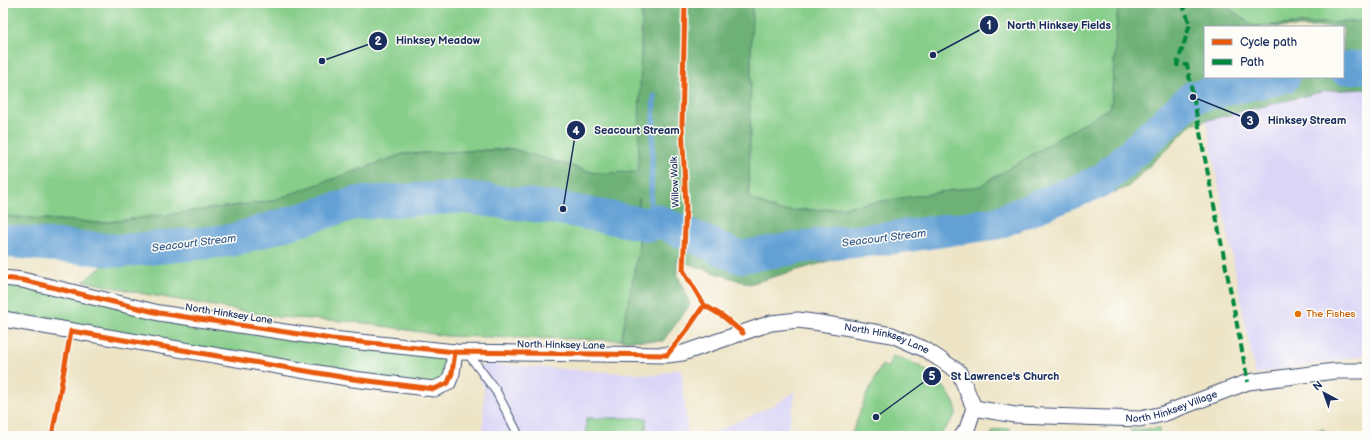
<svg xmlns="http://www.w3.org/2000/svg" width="1370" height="439" font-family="'Balsamiq Sans',sans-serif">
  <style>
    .built { fill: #dbd6f7 }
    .green { fill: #87ce8a; stroke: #517e74 }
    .forest { fill: #6db176; stroke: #44706a; fill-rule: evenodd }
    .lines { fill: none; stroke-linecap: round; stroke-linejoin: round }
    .stream { stroke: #64a1d5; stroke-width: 5.5 }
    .river { stroke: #64a1d5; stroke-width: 33 }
    .lane-casing { stroke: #3b4a6e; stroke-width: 10 }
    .street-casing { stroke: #3b4a6e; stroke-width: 17 }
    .lane { stroke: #fff; stroke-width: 8 }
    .street { stroke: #fff; stroke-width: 15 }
    .quiet { stroke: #00873e; stroke-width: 4; stroke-dasharray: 8 4; stroke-linecap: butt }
    .cycleway-casing { stroke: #fdfcf7; stroke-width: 8 }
    .cycleway { stroke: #e8590c; stroke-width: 5 }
    .food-dot { fill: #e8710a; stroke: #fdfcf7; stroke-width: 1.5 }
    .labels { text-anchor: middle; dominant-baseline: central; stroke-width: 3; stroke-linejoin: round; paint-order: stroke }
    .street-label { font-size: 10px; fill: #1b2f5e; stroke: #fdfcf7 }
    .food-label { font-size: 10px; fill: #c56008; stroke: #fdfcf7; text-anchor: start }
    .water-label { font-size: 11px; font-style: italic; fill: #385d8e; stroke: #fdfcf7 }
    .leader { fill: none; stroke: #1b2f5e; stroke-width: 1.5 }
    .callout-dot { fill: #1b2f5e; stroke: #fdfcf7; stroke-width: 1.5 }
    .mark-label { font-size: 12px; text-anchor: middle; font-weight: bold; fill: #fff }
    .callout-label { font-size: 11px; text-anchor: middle; font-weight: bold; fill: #1b2f5e; stroke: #fdfcf7; stroke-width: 3; stroke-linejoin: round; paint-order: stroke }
  </style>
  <rect width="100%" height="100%" fill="#fdfcf7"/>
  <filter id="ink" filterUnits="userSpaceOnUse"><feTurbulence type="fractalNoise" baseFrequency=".025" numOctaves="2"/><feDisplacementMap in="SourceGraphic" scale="8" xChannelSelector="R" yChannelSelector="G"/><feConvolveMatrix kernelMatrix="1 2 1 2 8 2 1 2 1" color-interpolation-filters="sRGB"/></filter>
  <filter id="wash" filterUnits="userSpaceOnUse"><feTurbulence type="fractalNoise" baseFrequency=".012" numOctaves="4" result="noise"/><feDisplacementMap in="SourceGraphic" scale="16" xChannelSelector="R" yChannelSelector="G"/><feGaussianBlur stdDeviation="0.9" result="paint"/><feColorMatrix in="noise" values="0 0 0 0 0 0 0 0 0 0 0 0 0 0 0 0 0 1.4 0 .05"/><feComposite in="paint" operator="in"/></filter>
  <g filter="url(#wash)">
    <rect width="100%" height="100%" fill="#eee5c7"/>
    <!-- built -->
    <path class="built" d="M1367 89V355L1255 374 1206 120 1325 91Z
      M486 364 656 375 681 368 688 436H483L484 387 478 377 480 366Z
      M796 391 789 425 788 436H706L774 405Z"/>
    <!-- green -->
    <path class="green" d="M3 3H642L639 172 595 173 512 149 403 154 271 201 101 223 3 216Z
      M752 3H1118L1111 107 980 186 831 209 779 211 749 198Z
      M1223 3H1367V21L1253 26Z
      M461 197 563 209 638 223 639 246 677 259V274L690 305 663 341 446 336 357 322 278 317 145 294 84 281 122 251 233 240 356 203Z
      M3 278 159 313 455 352 452 373 434 389 3 319Z
      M892 356C917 361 937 375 950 396 953 401 958 407 956 413 954 419 943 430 939 436H851L866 396 882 365 888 368Z
      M586 418H646V436H586Z
      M1010 428 1009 436H990L994 430Z
      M1160 428 1158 436H1130L1131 430Z
      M1324 429V436H1278Z"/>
    <!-- forest -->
    <path class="forest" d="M642 3H752L749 198 779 211 831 209 980 186 1111 107 1118 3H1223L1253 26 1367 21V89L1325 91 1192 124 1128 187 998 237 839 258 749 284 677 260V274L690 305 663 341 621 340 639 246V198L638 223 563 209 461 197 356 203 233 240 122 251 3 241V216L101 223 271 201 403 154 512 149 595 173 638 172ZM1205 27H1343V77H1205Z"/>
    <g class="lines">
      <!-- stream -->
      <path class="stream" d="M650 225 654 96"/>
      <!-- river -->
      <path class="river" d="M1343 68 1367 67
        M3 241 122 251 233 240 356 203 461 197 563 209 650 225 656 220 739 257 817 245 891 238 997 223 1103 180 1193 97 1284 77"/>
    </g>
  </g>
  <g filter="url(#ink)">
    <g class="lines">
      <!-- lane casing -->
      <g class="lane-casing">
        <path id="lane" d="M467 352 496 391 517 432"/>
      </g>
      <!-- street casing -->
      <g class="street-casing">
        <g id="street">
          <path id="s1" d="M3 278 22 280 159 313 332 339 455 352 667 355 683 353 771 323 798 320 820 323 892 335 926 350 959 372 974 408 967 429 962 436"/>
          <path d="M3 319 353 379 434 389 448 383 452 373 455 352"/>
          <path id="s2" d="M974 408 1015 415 1140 419 1163 414 1248 382 1335 371H1367"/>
        </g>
      </g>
      <!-- lane -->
      <use href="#lane" class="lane"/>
      <!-- street -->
      <use href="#street" class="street"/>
      <!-- quiet -->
      <path class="quiet" d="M1182 3 1190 24 1177 65H1187L1248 382"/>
      <!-- cycleway casing -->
      <g class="cycleway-casing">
        <path id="cycleway" d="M685 3 682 125 686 206 683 270 704 305 724 317 743 333
          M3 278 22 280 159 313 332 339 455 352 667 355 687 330 704 305
          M52 436 71 331 353 379 434 389 448 383 452 373 455 352"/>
      </g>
      <!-- cycleway -->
      <use href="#cycleway" class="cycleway"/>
    </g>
  </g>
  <!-- markers -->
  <circle class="food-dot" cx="1298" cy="314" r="4"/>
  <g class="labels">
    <!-- street labels -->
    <g class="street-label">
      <text transform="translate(675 182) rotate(-92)">Willow Walk</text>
      <text transform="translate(229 314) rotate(9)">North Hinksey Lane</text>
      <text stroke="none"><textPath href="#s1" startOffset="898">North Hinksey Lane</textPath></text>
      <text transform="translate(561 345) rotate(1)">North Hinksey Lane</text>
      <text stroke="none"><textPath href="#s2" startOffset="200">North Hinksey Village</textPath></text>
    </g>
    <!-- food labels -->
    <g class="food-label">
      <text x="1306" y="314">The Fishes</text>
    </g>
    <!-- water labels -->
    <g class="water-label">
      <text transform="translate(884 238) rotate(-7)">Seacourt Stream</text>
      <text transform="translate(194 243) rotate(-7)">Seacourt Stream</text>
    </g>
  </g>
  <!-- callouts -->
  <path class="leader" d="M933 55L989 25M322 61L378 41M1193 97L1250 120M563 209L576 130M876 417L932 376"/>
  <g class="callout-dot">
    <circle cx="933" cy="55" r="4"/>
    <circle cx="322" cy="61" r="4"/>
    <circle cx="1193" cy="97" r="4"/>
    <circle cx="563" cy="209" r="4"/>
    <circle cx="876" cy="417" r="4"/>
    <circle cx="989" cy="25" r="10"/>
    <circle cx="378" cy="41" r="10"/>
    <circle cx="1250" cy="120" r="10"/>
    <circle cx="576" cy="130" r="10"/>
    <circle cx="932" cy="376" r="10"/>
  </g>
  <g class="mark-label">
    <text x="989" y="29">1</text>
    <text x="378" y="45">2</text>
    <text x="1250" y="125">3</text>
    <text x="576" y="135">4</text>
    <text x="932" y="380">5</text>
  </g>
  <g class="callout-label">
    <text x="1059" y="29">North Hinksey Fields</text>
    <text x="438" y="44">Hinksey Meadow</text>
    <text x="1307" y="124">Hinksey Stream</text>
    <text x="637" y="134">Seacourt Stream</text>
    <text x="1005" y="380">St Lawrence's Church</text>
  </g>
  <!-- margin -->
  <rect width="1370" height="439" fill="none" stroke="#fdfcf7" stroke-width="16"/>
  <!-- legend -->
  <rect x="1204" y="26" width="140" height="52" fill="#fdfcf7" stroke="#a3aaba"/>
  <rect x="1212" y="39" width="20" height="6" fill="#e8590c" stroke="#a3aaba"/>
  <text x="1240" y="46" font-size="12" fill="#1b2f5e">Cycle path</text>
  <rect x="1212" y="59" width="20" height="6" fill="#00873e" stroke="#a3aaba"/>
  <text x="1240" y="66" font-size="12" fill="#1b2f5e">Path</text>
  <!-- north arrow -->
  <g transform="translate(1324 393) rotate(319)" stroke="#fdfcf7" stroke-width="3" paint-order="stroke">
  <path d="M0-3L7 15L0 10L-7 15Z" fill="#1b2f5e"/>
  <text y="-6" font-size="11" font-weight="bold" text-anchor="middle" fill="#1b2f5e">N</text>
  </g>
</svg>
